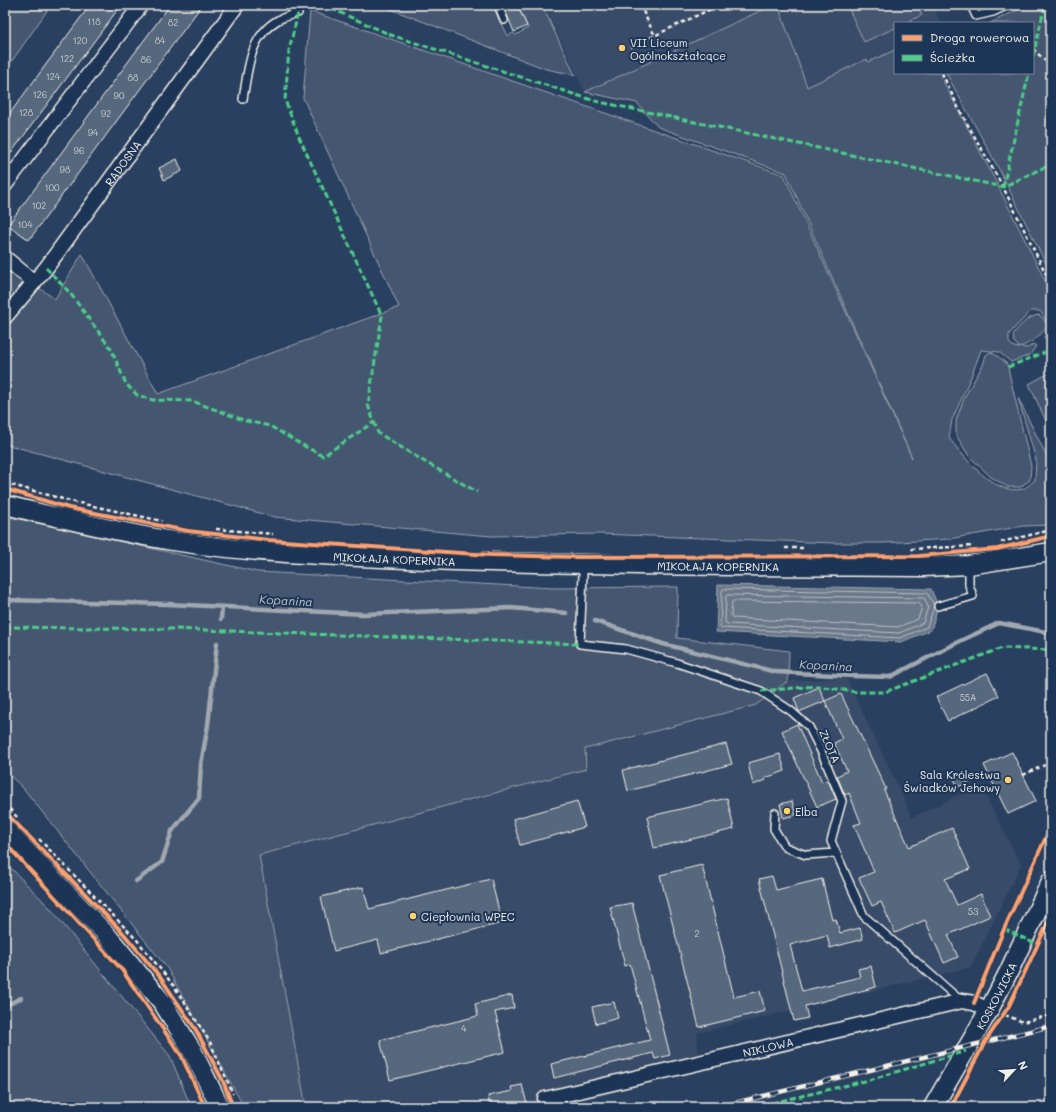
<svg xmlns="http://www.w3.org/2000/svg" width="1056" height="1112" font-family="Mali,sans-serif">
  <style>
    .built { fill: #374c69 }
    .green { fill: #445771; stroke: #9ca4ac }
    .water { fill: #6a788a; stroke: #a1a8b0 }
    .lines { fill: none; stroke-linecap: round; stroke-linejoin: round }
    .shore { stroke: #bdc1c2; stroke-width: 1 }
    .stream { stroke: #a1a8b0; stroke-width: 4.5 }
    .building { fill: #56677d; stroke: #f4f1e8 }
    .service-casing { stroke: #f4f1e8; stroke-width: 10 }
    .minor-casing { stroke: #f4f1e8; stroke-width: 17 }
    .tertiary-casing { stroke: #f4f1e8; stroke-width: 21 }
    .path { stroke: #f4f1e8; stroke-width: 2.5; stroke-dasharray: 4 3; stroke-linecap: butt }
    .service { stroke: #1d3557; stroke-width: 7 }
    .minor { stroke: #1d3557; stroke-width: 14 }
    .tertiary { stroke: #1d3557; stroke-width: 18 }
    .rail-casing { stroke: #f4f1e8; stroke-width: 4.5 }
    .rail { stroke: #1d3557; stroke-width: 3; stroke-dasharray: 9; stroke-linecap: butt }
    .quiet { stroke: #4dcf88; stroke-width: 3; stroke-dasharray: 6 3; stroke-linecap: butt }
    .cycleway-casing { stroke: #1d3557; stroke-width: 6 }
    .cycleway { stroke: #fca06f; stroke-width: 4 }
    .poi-dot { fill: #ffd166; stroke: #1d3557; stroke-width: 1.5 }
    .labels { text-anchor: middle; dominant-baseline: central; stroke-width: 4; stroke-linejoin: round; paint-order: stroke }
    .number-label { font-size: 9px; fill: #cccecd }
    .poi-label { font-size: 11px; fill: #f4f1e8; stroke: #1d3557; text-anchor: start }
    .street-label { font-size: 11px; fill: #f4f1e8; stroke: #1d3557 }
    .water-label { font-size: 12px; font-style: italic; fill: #bdc1c2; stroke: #1d3557 }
  </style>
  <rect width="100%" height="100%" fill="#2a4060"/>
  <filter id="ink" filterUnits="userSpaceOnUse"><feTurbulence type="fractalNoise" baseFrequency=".025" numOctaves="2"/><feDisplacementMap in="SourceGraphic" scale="8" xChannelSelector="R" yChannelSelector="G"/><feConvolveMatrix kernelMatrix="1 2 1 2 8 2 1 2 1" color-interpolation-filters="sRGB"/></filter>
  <g filter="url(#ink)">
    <!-- built -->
    <path class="built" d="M544 5H773L585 92Z
      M778 5H932L941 23H895V50L868 62 867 59 807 87Z
      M846 678 905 801 911 818 980 785 1021 865 971 967 697 1033 700 1071 555 1107H306L259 855 586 769 585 749 756 705 788 681Z"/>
    <!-- green -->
    <path class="green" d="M5 5H51L5 71Z
      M380 5H493L508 36 513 33 516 35 528 28 518 5H542L575 75 546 69Z
      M773 5H778L807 87 867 59 868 62 895 50V73H939L996 182 1051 292V342L1044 338C1049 325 1049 323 1040 311H1031L1009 334V343L1014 347 1020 348 1014 342 1013 334C1020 326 1028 316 1039 315L1044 319 1047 326C1041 336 1031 343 1020 347L1028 348 1033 344 1036 346 1030 355 1011 362 999 352 981 350 971 377 952 420 949 438C964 457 994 496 1022 489 1027 488 1031 483 1035 480L1036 460 1018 398 1051 465V525L1023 526 949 539 884 543H834L599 534 491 536 274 517 5 444V264L55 299 82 254 158 394 399 307 303 98 310 11 784 175 912 458 786 173 658 127 637 103 585 92Z
      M847 5H917L922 15 905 23H895V28L864 42Z
      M1028 5H1051V274L1000 171 946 73H1033V23H990Z
      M991 352 999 357 1007 364 1031 466 1030 480 1020 487H1008L991 477 969 456 956 435V420L965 396 983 365 986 355Z
      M1051 372V432L1029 384Z
      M5 516 258 572 553 588 678 587 677 638 789 651 788 681 756 705 585 749 586 769 259 855 306 1107H244L167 968 23 788 5 771Z
      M5 862 50 908 170 1056 191 1107H5Z"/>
    <!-- water -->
    <path class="water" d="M718 585 931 589 938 606 931 630 901 642 716 632Z"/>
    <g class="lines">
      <!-- shore -->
      <path class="shore" d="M728 595 923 598 925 599 928 607 923 623 899 633 727 624 725 622 726 596Z
        M734 601 919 603 922 607 918 619 898 627 733 618 731 616 732 602Z
        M934 605 927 593 723 589 722 591 720 626 722 628 900 638 927 627 934 607"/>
      <!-- stream -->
      <path class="stream" d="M5 600 168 604 364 614 511 608 566 613
        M221 619 222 607
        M595 621 663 644 776 672 853 676 890 677 960 641 999 623 1051 633
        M136 881 162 862 172 831 199 798 201 764 208 725 217 643
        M5 1006 21 998"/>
    </g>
    <!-- building -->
    <path class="building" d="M90 5H121L5 161V120Z
      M170 5H202L29 240 8 225Z
      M503 5H517L527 26 514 32Z
      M177 159 182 171 164 180 159 168Z
      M987 673 999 696 948 721 936 697Z
      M819 687 825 701 799 712 794 698Z
      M841 694 886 789 884 790 909 847 952 828 970 869 945 879 957 905 981 894 990 916 948 935 958 957 944 963 925 920 895 933 881 902 872 906 859 878 874 872 854 825 861 823 849 793 845 795 837 776 847 771 834 743 842 739 825 701Z
      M797 724 822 782 828 780 836 799 817 807 782 731Z
      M726 744 732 764 628 791 623 770Z
      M1012 752 1036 801 1008 814 984 765Z
      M780 754 785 771 765 778 766 780 753 785 748 763Z
      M967 771 971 781 958 787 953 777Z
      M727 798 734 829 654 848 647 817Z
      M577 801 585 827 520 845 513 819Z
      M792 801 796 815 783 818 780 804Z
      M702 865 734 997 760 991 765 1011 699 1027 660 875Z
      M772 876 776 890 822 879 832 920 836 919 840 933 860 928 863 939 830 948 827 935 790 945 802 991 860 977 858 969 871 966 876 987 805 1006 808 1018 794 1021 759 879Z
      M491 879 502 923 381 953 378 940 334 951 321 897 363 887 369 909Z
      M632 903 670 1055 655 1059 653 1053 554 1078 551 1064 650 1040 630 964 625 966 610 907Z
      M512 995 514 1008 495 1012 505 1052 390 1080 380 1040 478 1016 475 1004Z
      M614 1002 618 1018 596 1024 592 1007Z
      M522 1085 527 1104 516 1106 515 1103 490 1107 488 1096 512 1091 511 1087Z"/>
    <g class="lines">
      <!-- service casing -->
      <g class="service-casing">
        <path id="service" d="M498 5 504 20
          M971 5 976 16 993 12 1008 5
          M243 99C248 71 249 36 278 20 284 17 291 15 298 13
          M580 565 583 574 580 644 626 649 677 663 761 691 791 711 809 727 821 751 842 801 831 841 864 916 961 1001
          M938 606 973 596 969 585V565
          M775 813 774 829 785 847 806 855 836 853"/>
      </g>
      <!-- minor casing -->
      <g class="minor-casing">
        <g id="minor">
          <path d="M5 185 141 5"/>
          <path d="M5 258 34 282"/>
          <path id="s1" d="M5 317 46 268 237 5"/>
          <path id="s2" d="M545 1099 962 1001 974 1003 989 1010"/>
        </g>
      </g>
      <!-- tertiary casing -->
      <g class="tertiary-casing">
        <g id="tertiary">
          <path id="s3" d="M5 505C61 518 116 532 173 541 257 554 342 556 427 560 592 566 757 566 923 567L969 565 1051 552"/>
          <path d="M5 829 106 934 162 1002 192 1050 220 1107"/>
          <path id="s4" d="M933 1107 989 1010 1009 971 1051 881"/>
        </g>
      </g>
      <!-- path -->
      <path class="path" d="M640 5 655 36
        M631 47 719 5
        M1033 49 1051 66
        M942 73 959 109 1003 187 1051 284
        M5 483 70 501 162 521
        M216 529 273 534
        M1001 542 1051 530
        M785 548H806
        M911 549 974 546
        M1023 775 1045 765
        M5 804 17 817
        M39 839 137 940 174 986 210 1042 233 1094
        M980 990 1004 929 1051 826
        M1005 1015 1023 1022 1051 1015"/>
      <!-- service -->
      <use href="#service" class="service"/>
      <!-- minor -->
      <use href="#minor" class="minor"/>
      <!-- tertiary -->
      <use href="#tertiary" class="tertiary"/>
      <!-- rail casing -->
      <g class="rail-casing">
        <path id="rail" d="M718 1107 1051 1026"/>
      </g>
      <!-- rail -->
      <use href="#rail" class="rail"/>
      <!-- quiet -->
      <path class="quiet" d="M300 5 289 50 285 100 299 137 382 316 368 405 378 433 425 462 477 492
        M323 5 391 35 595 101 1003 187 1051 164
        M1033 56 1045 5
        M1003 187 1029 73
        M46 268 70 293 111 349 126 384 137 395 153 400 192 401 246 421 270 426 297 442 323 456 374 422
        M1008 367 1051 350
        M5 627 174 629 580 644
        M761 691 817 686 857 692H885L1002 648 1051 650
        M1004 929 1038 945
        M755 1107 869 1080 966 1051"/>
      <!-- cycleway casing -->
      <g class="cycleway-casing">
        <path id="cycleway" d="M5 489 69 508 188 531 269 540 491 555 578 557 919 556 997 549 1051 536
          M5 812 123 933 160 977 196 1030 223 1081 233 1107
          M5 843 122 970 181 1055 205 1107
          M974 1003 1004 929 1051 826
          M951 1107 985 1042 1009 1006 1051 916"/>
      </g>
      <!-- cycleway -->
      <use href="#cycleway" class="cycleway"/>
    </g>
  </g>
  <!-- markers -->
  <g class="poi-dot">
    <circle cx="622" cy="48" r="4"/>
    <circle cx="1008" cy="780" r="4"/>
    <circle cx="787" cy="811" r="4"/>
    <circle cx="413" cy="916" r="4"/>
  </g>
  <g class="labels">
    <!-- number labels -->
    <g class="number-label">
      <text x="94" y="21">118</text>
      <text x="173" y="22">82</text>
      <text x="80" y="40">120</text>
      <text x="160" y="40">84</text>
      <text x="67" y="58">122</text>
      <text x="146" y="59">86</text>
      <text x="53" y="76">124</text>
      <text x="133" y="77">88</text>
      <text x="40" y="94">126</text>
      <text x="119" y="95">90</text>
      <text x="26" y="112">128</text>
      <text x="106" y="113">92</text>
      <text x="93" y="132">94</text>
      <text x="79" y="150">96</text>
      <text x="65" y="169">98</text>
      <text x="52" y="187">100</text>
      <text x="39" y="205">102</text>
      <text x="25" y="224">104</text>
      <text x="968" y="697">55A</text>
      <text x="973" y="911">53</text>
      <text x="697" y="933">2</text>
      <text x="464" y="1028">4</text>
    </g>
    <!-- poi labels -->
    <g class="poi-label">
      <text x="630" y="42">VII Liceum<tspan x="630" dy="13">Ogólnokształcące</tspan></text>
      <text x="1000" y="774" text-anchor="end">Sala Królestwa<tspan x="1000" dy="13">Świadków Jehowy</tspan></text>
      <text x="795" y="811">Elba</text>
      <text x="421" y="916">Ciepłownia WPEC</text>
    </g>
    <!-- street labels -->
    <g class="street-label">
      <text stroke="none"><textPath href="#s1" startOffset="194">RADOSNA</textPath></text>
      <text stroke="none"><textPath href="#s3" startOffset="394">MIKOŁAJA KOPERNIKA</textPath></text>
      <text stroke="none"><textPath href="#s3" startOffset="718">MIKOŁAJA KOPERNIKA</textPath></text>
      <text transform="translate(830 746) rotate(66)">ZŁOTA</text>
      <text stroke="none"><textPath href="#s4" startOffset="128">KOSKOWICKA</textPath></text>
      <text stroke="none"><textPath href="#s2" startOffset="229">NIKLOWA</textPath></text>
    </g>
    <!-- water labels -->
    <g class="water-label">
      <text transform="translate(286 600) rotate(3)">Kopanina</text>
      <text transform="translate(826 665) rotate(3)">Kopanina</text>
    </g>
  </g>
  <!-- margin -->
  <rect width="1056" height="1112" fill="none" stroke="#1d3557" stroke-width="20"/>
  <rect x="10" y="10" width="1036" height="1092" fill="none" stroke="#f4f1e8" stroke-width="1.5" filter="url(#ink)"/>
  <!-- legend -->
  <rect x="894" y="22" width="140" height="52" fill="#1d3557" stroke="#738091"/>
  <rect x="902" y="35" width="20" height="6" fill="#fca06f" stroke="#738091"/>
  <text x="930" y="42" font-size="12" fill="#f4f1e8">Droga rowerowa</text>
  <rect x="902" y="55" width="20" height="6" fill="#4dcf88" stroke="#738091"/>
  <text x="930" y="62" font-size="12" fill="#f4f1e8">Ścieżka</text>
  <!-- north arrow -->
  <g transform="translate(1014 1070) rotate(64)" stroke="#1d3557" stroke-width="3" paint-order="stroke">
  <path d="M0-3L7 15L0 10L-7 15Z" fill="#f4f1e8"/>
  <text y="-6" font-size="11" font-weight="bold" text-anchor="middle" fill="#f4f1e8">N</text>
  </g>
</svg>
